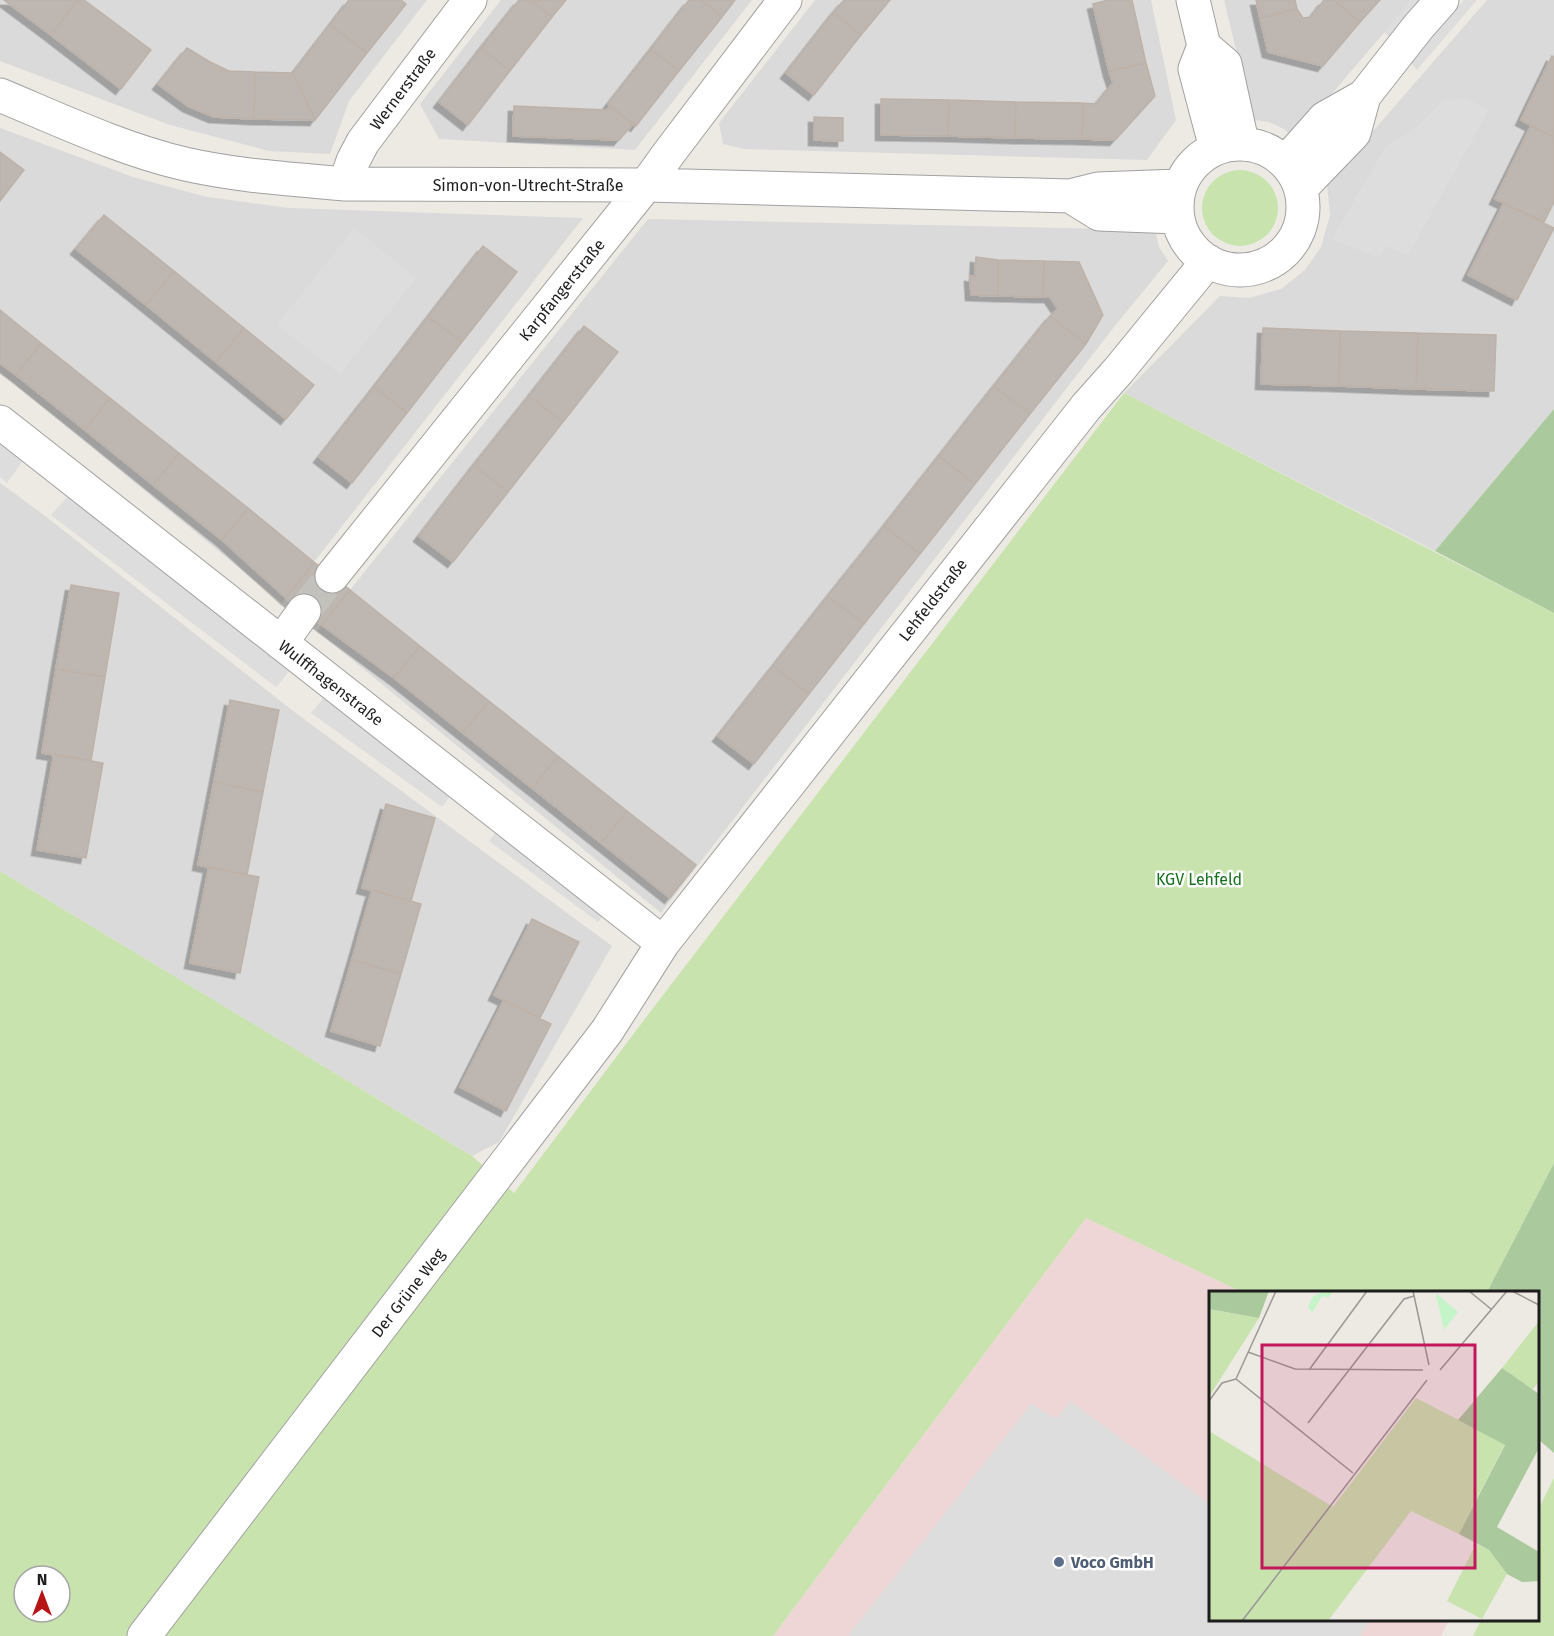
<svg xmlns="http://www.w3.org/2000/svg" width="1554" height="1636" font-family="'Fira Sans',sans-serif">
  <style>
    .residential { fill: #dbdada }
    .commercial { fill: #edd6d5 }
    .grass { fill: #c9e3af; fill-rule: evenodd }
    .forest { fill: #aac99d }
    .parking { fill: #ddd }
    .building { fill: #bdb6b1; stroke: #beb2a8; stroke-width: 1.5; filter: url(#shadow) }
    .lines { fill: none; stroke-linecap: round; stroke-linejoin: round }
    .minor-tunnel { stroke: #c3c1bc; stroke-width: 33; stroke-dasharray: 33 16; stroke-linecap: butt }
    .minor-casing { stroke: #a1a1a1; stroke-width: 35 }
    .minor { stroke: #fff; stroke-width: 33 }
    .service-dot { fill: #5c6f8a; stroke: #fff; stroke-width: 2 }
    .labels { text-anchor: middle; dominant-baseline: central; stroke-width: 5; stroke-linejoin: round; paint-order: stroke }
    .street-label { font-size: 16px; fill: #1d1d1d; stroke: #fff }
    .park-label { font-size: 16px; fill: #16711d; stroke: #fff }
    .service-label { font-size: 16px; font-weight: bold; fill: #4e5e75; stroke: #fff; text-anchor: start }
    .inset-road { fill: none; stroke: #9a9894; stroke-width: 1.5 }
    .view { fill: #c2185b; fill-opacity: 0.15; stroke: #c2185b; stroke-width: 3 }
    .inset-edge { fill: none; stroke: #1d1d1d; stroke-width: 3 }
  </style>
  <defs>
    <filter id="shadow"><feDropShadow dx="-5.5" dy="5.5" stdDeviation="0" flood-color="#0004"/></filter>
  </defs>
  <rect width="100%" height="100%" fill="#edeae4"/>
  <!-- residential -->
  <path class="residential" d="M0 0H427L349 101 330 154 269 151 170 125 0 61Z
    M501 0H752L635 150 439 139 420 104Z
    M815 0H1151L1176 120 1147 160 744 149 723 144 719 123Z
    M1224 0H1412L1294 138 1284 129 1269 122 1253 120Z
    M1487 0H1554V409L1435 551 1124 393 1220 296 1249 298 1281 289 1305 270 1321 247 1330 215 1327 184Z
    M0 128 133 177 207 197 289 208 583 218 282 603 0 372Z
    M648 219 1155 230 1159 247 1168 261 1114 327 661 913 317 631Z
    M0 483 40 512 297 714 612 946 499 1142 472 1156 0 871Z"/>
  <!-- commercial -->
  <path class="commercial" d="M1086 1218 1242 1292H1210V1620H1449L1441 1636H773Z"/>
  <!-- grass -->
  <path class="grass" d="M1202 208a38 38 0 1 1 76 0a38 38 0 1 1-76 0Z
    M1124 393 1554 613V1163L1487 1292H1242L1086 1218 773 1636H0V871L472 1156 514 1193 647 1016ZM24 1576H60V1612H24Z
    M1554 1478V1636H1473L1481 1620H1538V1510Z"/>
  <!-- forest -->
  <path class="forest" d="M1554 409V613L1435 551Z
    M1554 1163V1453L1538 1439V1292H1487Z"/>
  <!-- parking -->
  <path class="parking" d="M1411 0H1425L1391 39 1384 32Z
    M1464 0H1477L1417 70 1410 62Z
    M1466 98 1489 110 1408 255 1387 246 1379 258 1332 239 1386 146 1416 128 1444 100Z
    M354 228 416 278 340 374 277 325Z
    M0 444 22 462 7 483 0 477Z
    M68 496 291 669 276 687 51 515Z
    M327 694 455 789 442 807 311 713Z
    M502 824 610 905 598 922 489 841Z
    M1070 1401 1210 1504V1620H1370L1360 1636H848L1031 1404 1057 1419Z"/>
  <!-- building -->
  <path class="building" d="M4 0H78L51 35Z
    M78 0H84L151 50 121 89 51 35Z
    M349 0H401L406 4 367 53 330 25Z
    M519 0H531L552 17 510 71 481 48Z
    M531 0H566L552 17Z
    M689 0H701L722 17 679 71 651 49Z
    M701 0H735L722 17Z
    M844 0H890L861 35 833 13Z
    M1108 0H1132L1146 63 1109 71 1093 4Z
    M1256 0H1295L1297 9 1260 18Z
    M1324 0H1334L1360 22 1323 66 1268 52 1260 18 1297 9 1303 18 1311 17Z
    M1334 0H1380L1360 22Z
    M833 13 861 35 814 95 786 73Z
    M330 25 367 53 315 120 293 73Z
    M187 48 210 62 229 71 255 72 254 119 214 117 188 106 158 84Z
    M481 48 510 71 468 125 439 102Z
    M651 49 679 71 636 126 608 104Z
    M1552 56 1554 57V137L1521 120Z
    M1146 63 1155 96 1115 140 1082 139 1083 103 1096 104 1113 83 1109 71Z
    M255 72 293 73 315 120 254 119Z
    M881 99 949 100 948 136 881 135Z
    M949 100 1016 102 1015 138 948 136Z
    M1016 102 1083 103 1082 139 1015 138Z
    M514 106 607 110 610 106 633 124 619 140 513 136Z
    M814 117 843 118V141L814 140Z
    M1531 126 1554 137V202L1544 222 1495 199Z
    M0 152 24 170 0 201Z
    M1504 203 1554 228 1517 300 1468 275Z
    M104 215 174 271 146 305 76 249Z
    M483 246 517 272 462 342 428 317Z
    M976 257 998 260V296L971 295 970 276 975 277Z
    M998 260 1044 261 1043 297 998 296Z
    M1044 261 1079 262 1103 315 1086 344 1050 316 1058 309 1050 297H1043Z
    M174 271 244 328 216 362 146 305Z
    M0 310 41 343 16 375 0 363Z
    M1050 316 1086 344 1030 414 994 386Z
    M428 317 462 342 407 413 374 387Z
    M584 326 618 352 563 422 529 396Z
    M244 328 314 385 286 419 216 362Z
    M1263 328 1340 331 1339 386 1261 384Z
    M1340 331 1418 333 1416 389 1339 386Z
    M1418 333 1496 335 1494 391 1416 389Z
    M41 343 110 398 85 430 16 375Z
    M994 386 1030 414 975 484 939 456Z
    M374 387 407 413 352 483 319 457Z
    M529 396 563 422 508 492 474 465Z
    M110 398 179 453 153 485 85 430Z
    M179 453 248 508 222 540 153 485Z
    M939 456 975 484 920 554 884 526Z
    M474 465 508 492 453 562 419 536Z
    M248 508 314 562 286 598 222 540Z
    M884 526 920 554 864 624 828 596Z
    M314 562 350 590 322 625 286 598Z
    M71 585 119 593 105 677 56 669Z
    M350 590 420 646 394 678 322 625Z
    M828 596 864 624 809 694 773 666Z
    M420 646 489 701 463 733 394 678Z
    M773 666 809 694 754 764 718 736Z
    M56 669 105 677 91 761 42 753Z
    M230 700 279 710 263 792 214 782Z
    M489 701 558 756 532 788 463 733Z
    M54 754 103 763 86 858 37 850Z
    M558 756 627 811 601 843 532 788Z
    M214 782 263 792 247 875 198 865Z
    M386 804 435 818 411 901 362 888Z
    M627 811 696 865 670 898 601 843Z
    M209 867 259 877 240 973 190 963Z
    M372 890 421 904 401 974 352 960Z
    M532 919 579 942 540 1018 494 995Z
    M352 960 401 974 380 1046 331 1031Z
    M504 1000 551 1024 506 1111 460 1087Z"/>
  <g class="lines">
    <!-- minor-tunnel -->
    <path class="minor-tunnel" d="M304 611 332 576"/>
    <!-- minor casing -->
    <g class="minor-casing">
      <path id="minor" d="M1193 0 1204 46 1195 69 1216 148
        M1204 46 1225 64 1242 142
        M0 95C60 120 121 149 185 164 238 176 291 179 345 184L646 185 1070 196 1098 189 1179 186
        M1177 207a63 63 0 1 1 126 0a63 63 0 1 1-126 0Z
        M1285 163 1325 118 1364 96 1419 26 1442 0
        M345 184 353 161 363 142 470 0
        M1301 188 1354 133 1364 96
        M1070 196 1099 214 1177 217
        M0 422 663 943
        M332 576 646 185 669 153 785 0
        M281 643 304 611
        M144 1636 607 1031 663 943 1086 407 1118 371 1208 261"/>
    </g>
    <!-- minor -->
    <use href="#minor" class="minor"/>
  </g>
  <!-- markers -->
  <circle class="service-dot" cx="1059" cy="1562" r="6"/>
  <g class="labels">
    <!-- street labels -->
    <g class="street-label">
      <text transform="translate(403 89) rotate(-53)">Wernerstraße</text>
      <text x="528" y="185">Simon-von-Utrecht-Straße</text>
      <text transform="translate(562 290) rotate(-51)">Karpfangerstraße</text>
      <text transform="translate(933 600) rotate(-52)">Lehfeldstraße</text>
      <text transform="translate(331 683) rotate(38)">Wulffhagenstraße</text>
      <text transform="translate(408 1293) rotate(-52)">Der Grüne Weg</text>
    </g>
    <!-- park labels -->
    <g class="park-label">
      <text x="1199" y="879">KGV Lehfeld</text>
    </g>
    <!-- service labels -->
    <g class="service-label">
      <text x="1071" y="1562">Voco GmbH</text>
    </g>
  </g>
  <!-- overview -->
  <g transform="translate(1209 1291)">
    <rect width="330" height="330" fill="#edeae4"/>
    <path d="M0 18 50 27 0 106ZM330 30V91L323 99 293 77ZM207 107 296 153 250 243 202 220 119 330H0V140L124 216ZM267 253 280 259 298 283 273 328 238 310Z" fill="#c9e3af"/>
    <path d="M0 0H60L50 27 0 18ZM293 77 330 103V157L288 236 330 261V290L313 291 298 283 280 259 250 243 296 154 249 129Z" fill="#aac99d"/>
    <path d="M116 0H125L119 7 113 5 103 22 99 16 104 5ZM228 3 249 21 235 39 227 4Z" fill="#c5f4c9"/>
    <path class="inset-road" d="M204 0 220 74M260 0 282 18M303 0 330 14M39 61 86 78 214 79M100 79 158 0M231 79 298 0M27 88 144 182M27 88 67 0M0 110 13 92 27 88M99 132 195 8 205 5M33 330 218 89"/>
    <path class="view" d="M53 54H266V277H53Z"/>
    <rect width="330" height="330" class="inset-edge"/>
  </g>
  <!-- north arrow -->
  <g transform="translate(42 1594)"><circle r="28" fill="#ffffff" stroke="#a5a5a5" stroke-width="1.5"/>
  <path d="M0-4.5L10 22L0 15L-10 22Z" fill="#b71415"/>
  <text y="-9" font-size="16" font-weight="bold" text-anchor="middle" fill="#1d1d1d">N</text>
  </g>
</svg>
